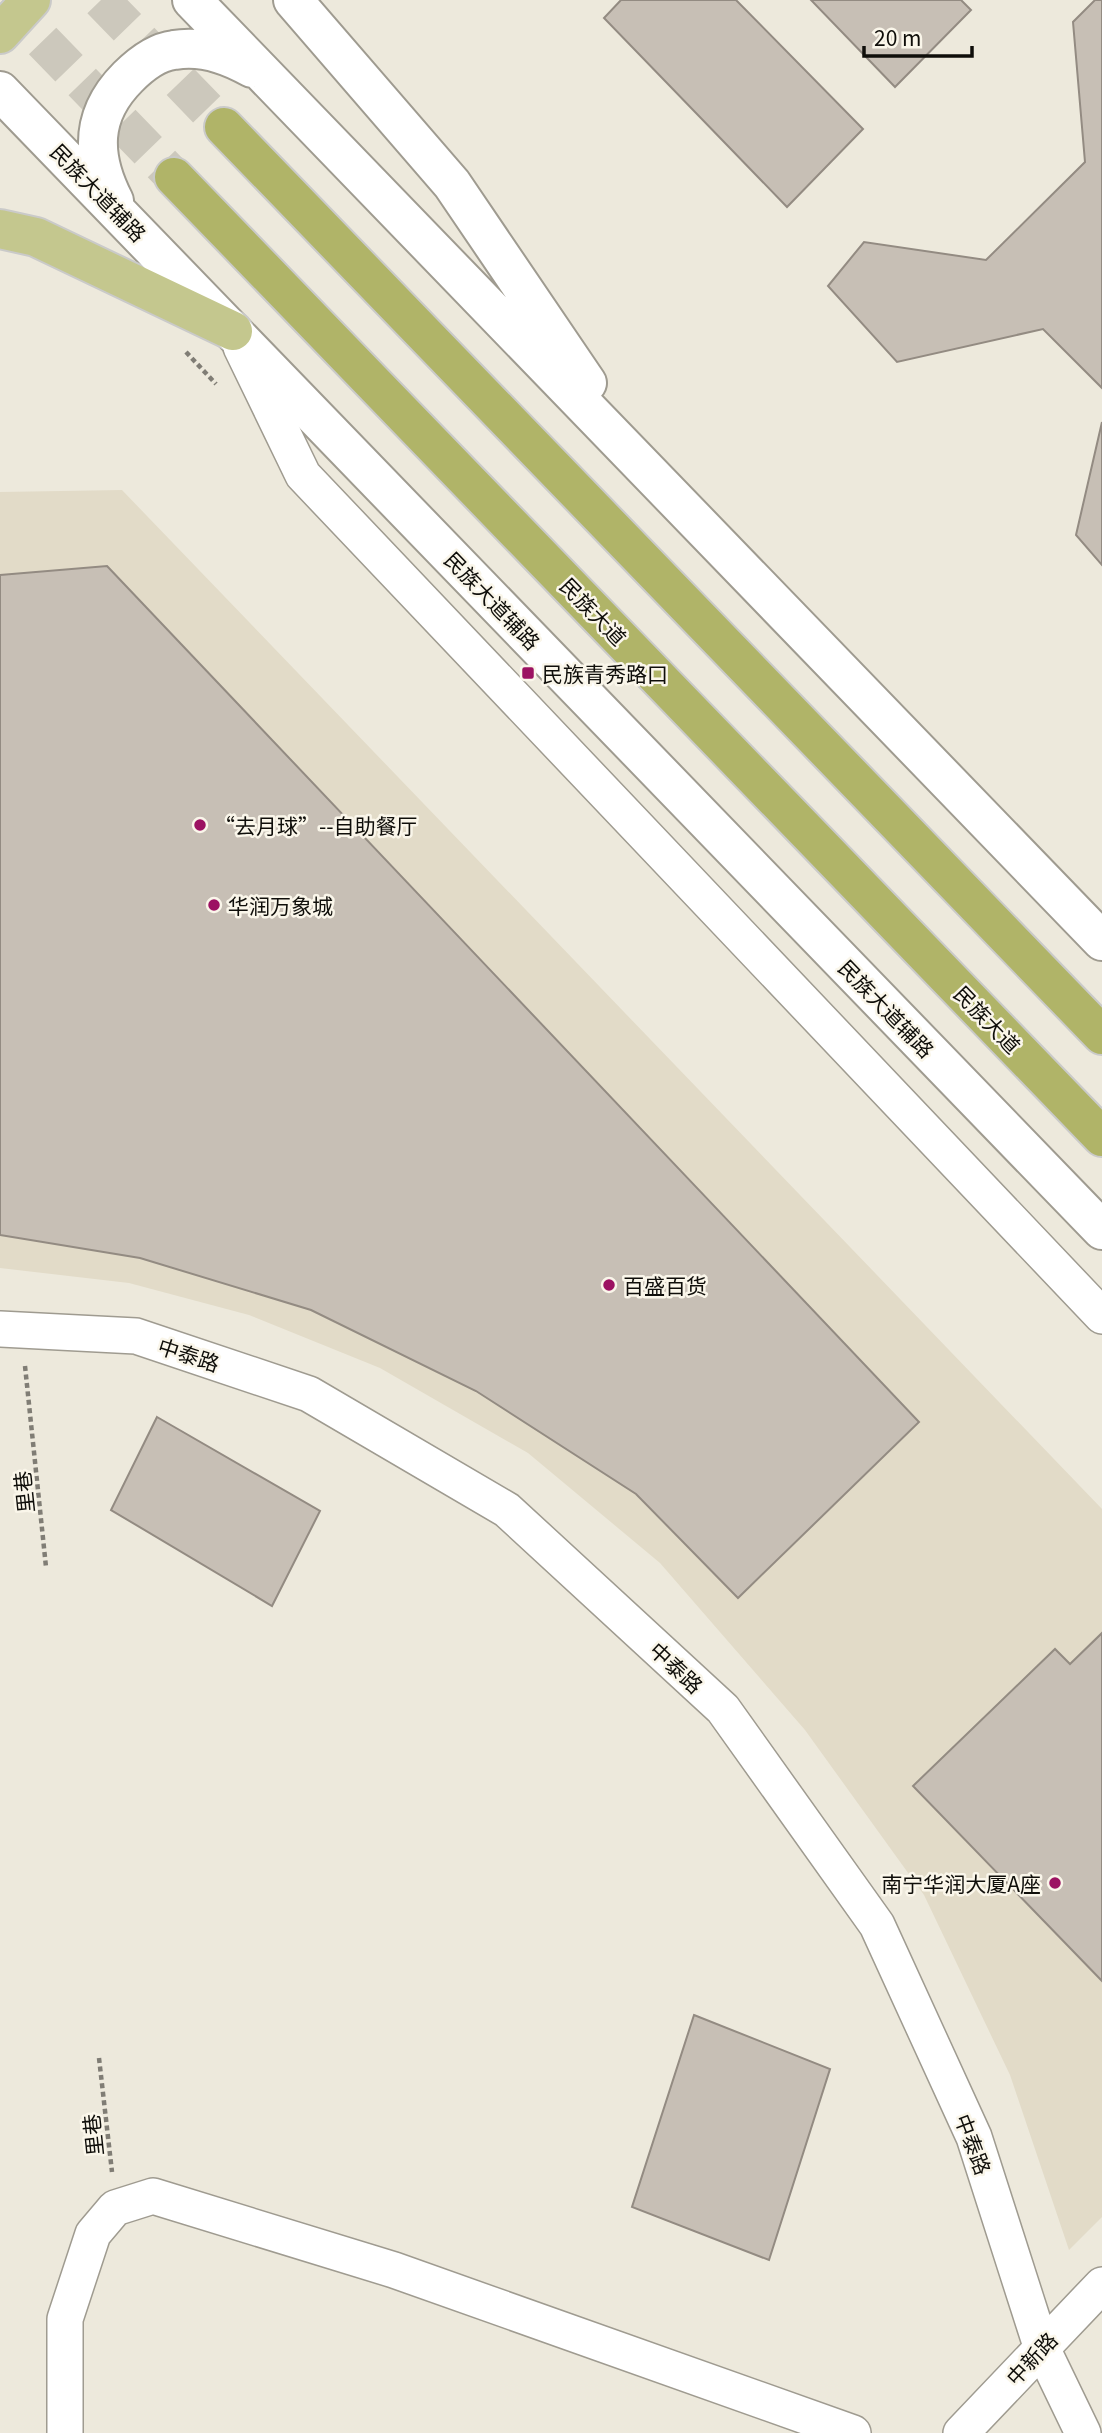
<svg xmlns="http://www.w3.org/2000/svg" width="1102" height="2433" font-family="Georgia,'Noto Sans SC',serif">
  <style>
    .built { fill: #e2dbc8 }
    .building { fill: #c7bfb5; stroke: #938b82; stroke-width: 2 }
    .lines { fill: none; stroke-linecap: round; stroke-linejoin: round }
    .trunk-tunnel { stroke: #ccc8bc; stroke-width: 38; stroke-dasharray: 38 19; stroke-linecap: butt }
    .minor-casing { stroke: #9f9b90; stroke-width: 38 }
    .tertiary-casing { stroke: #9f9b90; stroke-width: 42 }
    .primary-casing { stroke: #cacac9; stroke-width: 42 }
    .trunk-casing { stroke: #cacac9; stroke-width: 42 }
    .path { stroke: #807d75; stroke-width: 4.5; stroke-dasharray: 5 3.5; stroke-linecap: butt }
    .minor { stroke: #fff; stroke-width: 35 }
    .tertiary { stroke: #fff; stroke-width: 38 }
    .primary { stroke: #c4c78e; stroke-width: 38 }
    .trunk { stroke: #b0b468; stroke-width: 38 }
    .poi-dot { fill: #9c1262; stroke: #faf6ea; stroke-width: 2.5 }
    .labels { text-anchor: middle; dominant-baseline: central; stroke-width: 5; stroke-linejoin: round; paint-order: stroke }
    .street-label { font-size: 21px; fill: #0f0e0a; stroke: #faf6ea }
    .poi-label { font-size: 21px; fill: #0f0e0a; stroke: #faf6ea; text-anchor: start }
  </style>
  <rect width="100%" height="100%" fill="#ede9dc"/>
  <!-- built -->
  <path class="built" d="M122 490 1102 1509V2217L1069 2250 1010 2075 924 1895 805 1730 660 1563 528 1453 380 1368 249 1315 129 1283 0 1268V492Z"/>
  <!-- building -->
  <path class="building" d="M621 0H736L863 129 787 207 604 18Z
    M811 0H961L971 10 895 87Z
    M1095 0H1102V388L1043 329 897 362 828 286 864 242 986 260 1085 162 1073 22Z
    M1102 422V565L1076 535Z
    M107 566 919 1422 738 1598 636 1494 476 1391 311 1310 140 1258 0 1235V575Z
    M157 1417 320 1511 272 1606 111 1510Z
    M1102 1633V1981L913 1786 1055 1649 1070 1664Z
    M694 2015 830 2069 769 2260 632 2207Z"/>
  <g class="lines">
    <!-- trunk-tunnel -->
    <path class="trunk-tunnel" d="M3 0 174 177
      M101 0 224 127"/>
    <!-- minor casing -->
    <g class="minor-casing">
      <path id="minor" d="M241 347 303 475 1102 1316
        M0 1329 136 1336 309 1394 507 1510 723 1709 877 1925 974 2137 1041 2346 1083 2433
        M65 2433V2319L93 2234 115 2208 153 2196 394 2270 853 2433
        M961 2433 1102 2285"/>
    </g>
    <!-- tertiary casing -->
    <g class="tertiary-casing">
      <path id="tertiary" d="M192 0 1102 941
        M293 0 452 184 587 383
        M0 91 1102 1230
        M114 201C91 156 90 115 128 77 140 65 157 52 174 50 201 45 229 55 252 68"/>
    </g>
    <!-- primary casing -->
    <g class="primary-casing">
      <path id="primary" d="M0 34 31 0
        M0 229 36 237 233 331"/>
    </g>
    <!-- trunk casing -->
    <g class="trunk-casing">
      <path id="trunk" d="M224 127 1102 1035
        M174 177 1102 1137"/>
    </g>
    <!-- path -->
    <path class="path" d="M186 352 216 384
      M25 1366 46 1567
      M99 2058 112 2172"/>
    <!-- minor -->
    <use href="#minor" class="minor"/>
    <!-- tertiary -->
    <use href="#tertiary" class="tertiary"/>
    <!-- primary -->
    <use href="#primary" class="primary"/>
    <!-- trunk -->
    <use href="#trunk" class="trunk"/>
  </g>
  <!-- markers -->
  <g class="poi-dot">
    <rect x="521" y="666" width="14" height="14" rx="3.5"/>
    <circle cx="200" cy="825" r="7"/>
    <circle cx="214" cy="905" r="7"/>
    <circle cx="609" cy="1285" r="7"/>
    <circle cx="1055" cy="1883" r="7"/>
  </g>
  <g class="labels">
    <!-- street labels -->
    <g class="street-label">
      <text transform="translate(99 192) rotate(46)">民族大道辅路</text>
      <text transform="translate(493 600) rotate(46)">民族大道辅路</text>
      <text transform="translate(594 611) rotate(46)">民族大道</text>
      <text transform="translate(887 1008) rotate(46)">民族大道辅路</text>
      <text transform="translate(988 1019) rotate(46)">民族大道</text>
      <text transform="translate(189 1354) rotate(18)">中泰路</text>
      <text transform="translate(23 1492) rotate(-96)">里巷</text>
      <text transform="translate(677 1667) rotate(43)">中泰路</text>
      <text transform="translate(92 2135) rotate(-96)">里巷</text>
      <text transform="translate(974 2144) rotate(69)">中泰路</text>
      <text transform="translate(1031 2358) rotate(-47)">中新路</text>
    </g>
    <!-- poi labels -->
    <g class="poi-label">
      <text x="542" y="673">民族青秀路口</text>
      <text x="214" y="825">“去月球”--自助餐厅</text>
      <text x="228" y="905">华润万象城</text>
      <text x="623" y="1285">百盛百货</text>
      <text x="1041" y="1883" text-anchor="end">南宁华润大厦A座</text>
    </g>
  </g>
  <!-- scale -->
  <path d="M864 46v10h108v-10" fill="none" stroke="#0f0e0a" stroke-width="3.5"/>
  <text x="874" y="46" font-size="21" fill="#0f0e0a" stroke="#faf6ea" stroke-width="5" paint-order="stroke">20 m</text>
</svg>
